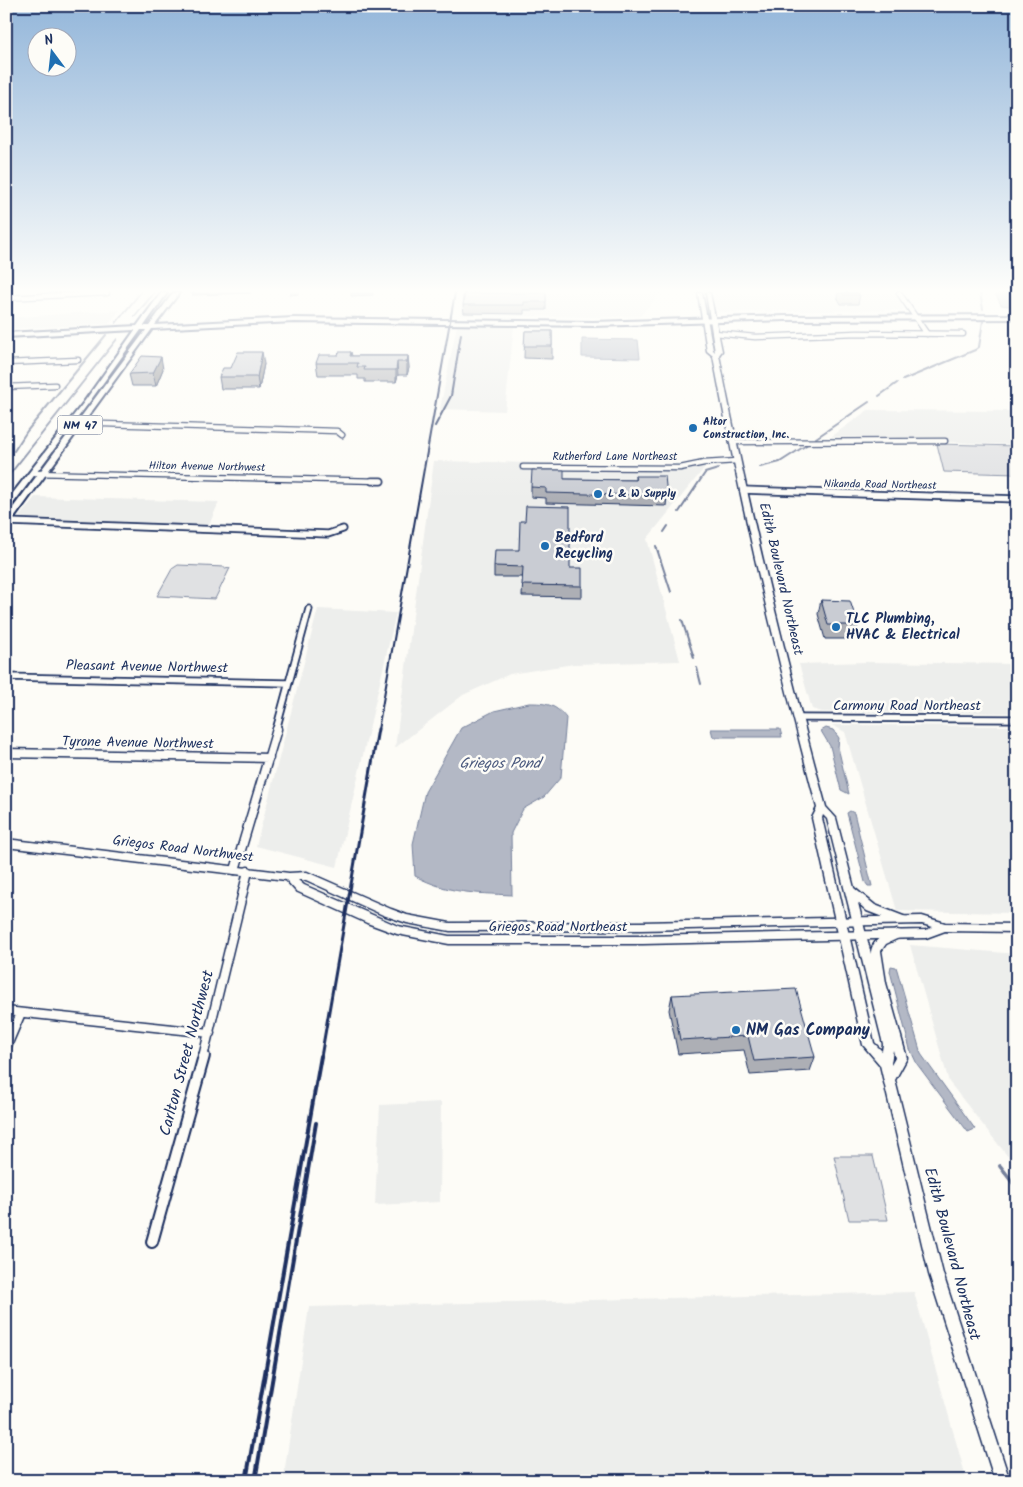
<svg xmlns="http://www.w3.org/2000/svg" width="1023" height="1487" font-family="Kalam,sans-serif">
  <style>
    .built { fill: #edeeec }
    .green { fill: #e0e1e3; stroke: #7e88a0 }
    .water { fill: #b3b8c5; stroke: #76819c }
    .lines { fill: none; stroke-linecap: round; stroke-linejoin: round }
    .stream-far1 { stroke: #76819c; stroke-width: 2 }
    .stream { stroke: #76819c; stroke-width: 4 }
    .minor-far3-casing { stroke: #1b2f5e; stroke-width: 7 }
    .minor-far2-casing { stroke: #1b2f5e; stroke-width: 9 }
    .minor-far1-casing { stroke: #1b2f5e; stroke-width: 11 }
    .minor-casing { stroke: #1b2f5e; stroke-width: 14 }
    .tertiary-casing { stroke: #1b2f5e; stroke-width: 3 }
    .secondary-casing { stroke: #1b2f5e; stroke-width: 3 }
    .primary-casing { stroke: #1b2f5e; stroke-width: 4 }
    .minor-far3 { stroke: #fdfcf7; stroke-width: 4.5 }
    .minor-far2 { stroke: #fdfcf7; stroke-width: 5.5 }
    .minor-far1 { stroke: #fdfcf7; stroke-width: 8 }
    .minor { stroke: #fdfcf7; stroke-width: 10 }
    .tertiary { fill: #fdfcf7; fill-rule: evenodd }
    .secondary { fill: #fdfcf7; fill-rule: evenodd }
    .primary { fill: #fdfcf7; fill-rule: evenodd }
    .rail-far2 { stroke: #1b2f5e; stroke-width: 2 }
    .rail-far1 { stroke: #1b2f5e; stroke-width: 3 }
    .rail { stroke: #1b2f5e; stroke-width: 4 }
    .wall { fill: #adafb5; stroke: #1b2f5e }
    .shaded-wall { fill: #8d8f94; stroke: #1b2f5e }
    .building { fill: #c9ccd3; stroke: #1b2f5e }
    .poi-dot { fill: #1f6fb2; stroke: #fdfcf7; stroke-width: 2 }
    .labels { text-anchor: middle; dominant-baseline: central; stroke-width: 5; stroke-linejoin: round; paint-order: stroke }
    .far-poi-label { font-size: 11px; font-weight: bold; fill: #1b2f5e; stroke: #fdfcf7; text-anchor: start }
    .far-street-label { font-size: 11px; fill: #1b2f5e; stroke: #fdfcf7 }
    .shield { fill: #fdfcf7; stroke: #5f6c8c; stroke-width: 1 }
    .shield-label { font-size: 12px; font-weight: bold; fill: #1b2f5e }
    .poi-label { font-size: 14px; font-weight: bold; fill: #1b2f5e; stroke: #fdfcf7; text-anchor: start }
    .street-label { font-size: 14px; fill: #1b2f5e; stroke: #fdfcf7 }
    .water-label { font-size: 15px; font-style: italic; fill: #49587d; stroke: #fdfcf7 }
    .near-poi-label { font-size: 16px; font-weight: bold; fill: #1b2f5e; stroke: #fdfcf7; text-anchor: start }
    .near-street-label { font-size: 16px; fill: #1b2f5e; stroke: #fdfcf7 }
  </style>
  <rect width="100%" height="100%" fill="#fdfcf7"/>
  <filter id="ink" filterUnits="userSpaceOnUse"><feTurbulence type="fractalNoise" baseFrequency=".02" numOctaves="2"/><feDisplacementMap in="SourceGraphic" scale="10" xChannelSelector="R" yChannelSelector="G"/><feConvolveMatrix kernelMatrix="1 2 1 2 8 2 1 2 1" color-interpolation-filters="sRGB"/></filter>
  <g filter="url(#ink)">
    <!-- built -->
    <path class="built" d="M463 293H661L640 316 592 317 460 315Z
      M890 293 896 295 904 310 721 312 716 310 712 295Z
      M120 310 109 324 6 329V318Z
      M457 325 514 326 505 411 440 409Z
      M868 410 1017 411V445L831 437Z
      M434 461 706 466 647 539 680 661 574 664 510 674 463 695 395 748Z
      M35 497 70 498 219 502 208 527 34 521 19 517Z
      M318 609 396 613 337 867 256 846Z
      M867 662 1017 664V713L822 712 812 709 799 664Z
      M832 725 1017 726V913L897 911 845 732Z
      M910 945 1017 954V1168L949 1082Z
      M441 1102 440 1202 375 1205 380 1105Z
      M914 1292 967 1481H283L309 1307Z"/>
    <!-- green -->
    <path class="green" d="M937 444 1017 446V474L944 472Z
      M178 565 225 567V569L230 568 215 599 157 596 172 569Z
      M834 1156H873L888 1220H849Z"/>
    <!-- water -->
    <path class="water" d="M995 293H1017V307L1001 305Z
      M582 339 638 340 640 358 582 357Z
      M529 703C546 703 555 704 566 718L561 777 544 797 523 809 511 833 512 895C474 893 450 894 415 876L413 844 425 792 461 728 494 711Z
      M826 728 833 730 839 738 838 747 849 794 841 790 830 746 821 731Z
      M711 729H780L782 737H713Z
      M850 811 854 813 872 886H868L865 882 847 813Z
      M891 966 896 967 897 970 921 1054 975 1129 968 1132 917 1064 910 1049 890 971Z"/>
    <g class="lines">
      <!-- stream-far1 -->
      <path class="stream-far1" d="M980 293 983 309
        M135 316 154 293
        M116 323 140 293
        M903 380 975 350 979 347 983 321
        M879 396 897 383
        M816 438 869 402
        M14 451 27 431 106 335
        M760 467 780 462 808 444
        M6 479 117 339
        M679 512 705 473 718 469
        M664 532 668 526
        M656 546 671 592
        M682 620 694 658
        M697 668 701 684"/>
      <!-- stream -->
      <path class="stream" d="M1000 1166 1017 1188"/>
      <!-- minor-far3 casing -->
      <g class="minor-far3-casing">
        <path id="minor-far3" d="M899 293 927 334
          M6 298 107 293
          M715 333 755 337 857 333 963 334
          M6 363 78 360
          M6 387 55 385
          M70 423 337 431 342 435
          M732 442 945 441
          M523 467 680 468 704 463 737 461
          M33 473 381 481"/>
      </g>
      <!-- minor-far2 casing -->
      <g class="minor-far2-casing">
        <path id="minor-far2" d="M372 481H381
          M743 490 1017 499
          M6 497H14
          M8 522 328 534 343 529
          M6 677 287 683
          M798 718 1017 719
          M276 730 309 609"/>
      </g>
      <!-- minor-far1 casing -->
      <g class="minor-far1-casing">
        <path id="minor-far1" d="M6 753 269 758
          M6 853 9 843
          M235 870 277 729
          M6 1011 210 1033
          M6 1048 21 1013
          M203 1057 248 871"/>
      </g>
      <!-- minor casing -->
      <g class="minor-casing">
        <path id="minor" d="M152 1242 204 1056"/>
      </g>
      <!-- tertiary casing -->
      <g class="tertiary-casing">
        <path id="tertiary" d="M698 293H702L713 350 715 352 706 293H710L722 351 719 355C748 507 785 657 826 807L836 818 854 888 875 905 906 917 907 920 906 923 902 924 898 923 867 911 858 903 871 954C871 940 885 934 897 930L901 931 902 934 901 937 886 944 881 951 886 983 907 1058 895 1080 943 1274 1010 1481H995L929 1274 880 1065 863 1045 812 818 817 808C777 658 741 508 713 356L707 351ZM823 815 827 819 883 1044 882 1051 874 1043 822 818ZM893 1050 895 1058 891 1065V1063Z"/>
      </g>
      <!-- secondary casing -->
      <g class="secondary-casing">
        <path id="secondary" d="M6 839 289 873 307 872 391 909 407 915 450 923 641 922 922 916 945 923 1017 924V932L945 931 926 938 643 944H449L397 934 367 923 296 891 286 880 6 847ZM298 880H306L383 915 407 923 450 931 641 930 922 924 933 927 926 930 643 936H449L398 926 304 885Z"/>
      </g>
      <!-- primary casing -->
      <g class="primary-casing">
        <path id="primary" d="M161 293H167L144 326H149L173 293H179L155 325 294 318 593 322 785 316 1017 315V319L785 320 593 326 294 322 152 329 9 525H6V517L146 330H141L88 404 9 509H6V502L84 402 135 330 6 337V333L137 326Z"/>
      </g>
      <!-- minor-far3 -->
      <use href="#minor-far3" class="minor-far3"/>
      <!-- minor-far2 -->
      <use href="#minor-far2" class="minor-far2"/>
      <!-- minor-far1 -->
      <use href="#minor-far1" class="minor-far1"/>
      <!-- minor -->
      <use href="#minor" class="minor"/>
      <!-- tertiary -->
      <use href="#tertiary" class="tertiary"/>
      <!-- secondary -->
      <use href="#secondary" class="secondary"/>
      <!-- primary -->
      <use href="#primary" class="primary"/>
      <!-- rail-far2 -->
      <path class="rail-far2" d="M463 301 464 293
        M435 426 451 396 461 334
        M378 730 455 293"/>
      <!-- rail-far1 -->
      <path class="rail-far1" d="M321 1057 378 729"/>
      <!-- rail -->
      <path class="rail" d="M246 1481 321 1056
        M255 1481 316 1123"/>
    </g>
    <!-- wall -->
    <path class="wall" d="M192 293H251L192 295Z
      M290 293H299V294L291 295Z
      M351 293H373V295L351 296Z
      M546 293V310H524V314L464 313 463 305Z
      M838 293H858L860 295 858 304H841L837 297Z
      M525 331H552V359L524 358Z
      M351 352 352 356H408L409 368 407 375H398L396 382H365V379H358V375H318L316 363 338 355Z
      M264 364 259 389H221L219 377 231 368Z
      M163 369 156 386H132L129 374Z
      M635 476 667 496 666 506 546 503V498L531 497V487L564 479 635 480Z
      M519 550 570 568 582 586V597L522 596 523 577H494V566Z
      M821 600 858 625 854 639H825L818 614Z
      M672 995 815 1057 810 1071 750 1075 744 1050 678 1054 669 1010Z"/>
    <!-- shaded-wall -->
    <path class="shaded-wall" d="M262 352 264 364 259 389 257 377Z
      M408 356 409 368 407 375V362Z
      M161 357 163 369 156 386 153 373Z
      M397 362 398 375 396 382V370Z"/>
    <!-- building -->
    <path class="building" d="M465 293H546V302H524V305H463Z
      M842 293H858L860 295H843Z
      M525 331H552V346H524Z
      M238 352H262L257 377H219L223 368H231Z
      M339 352H351L350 356H408L407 362H397L396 370H364L365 367H357L358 363H316L319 355H338Z
      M142 356 161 357 153 373 129 374Z
      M532 470H564V479L636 480 635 476H665L667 496 546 493V488L531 487Z
      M526 506 570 507V568H582V586L522 585 523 567 494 566 495 550H519L520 521H525Z
      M821 600 850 601 858 625H828Z
      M796 989 815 1057 754 1061 748 1036 680 1040 672 995Z"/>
  </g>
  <!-- sky -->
  <linearGradient id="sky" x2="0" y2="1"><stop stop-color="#93b6da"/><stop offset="0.58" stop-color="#fefefb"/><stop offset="1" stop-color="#fefefb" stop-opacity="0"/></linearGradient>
  <rect width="1023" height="501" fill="url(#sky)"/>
  <!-- markers -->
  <g class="poi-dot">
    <circle cx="693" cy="428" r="5"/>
    <circle cx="598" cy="494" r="5"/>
    <circle cx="545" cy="546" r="5"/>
    <circle cx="836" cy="627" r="5"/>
    <circle cx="736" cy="1030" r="5"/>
  </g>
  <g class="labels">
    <!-- far-poi labels -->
    <g class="far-poi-label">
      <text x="703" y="422">Altor<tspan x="703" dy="13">Construction, Inc.</tspan></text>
      <text x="608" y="494">L &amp; W Supply</text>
    </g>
    <!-- far-street labels -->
    <g class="far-street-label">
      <text x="615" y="457">Rutherford Lane Northeast</text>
      <text transform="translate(207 467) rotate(1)">Hilton Avenue Northwest</text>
      <text transform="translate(880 485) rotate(1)">Nikanda Road Northeast</text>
    </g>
    <!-- shield labels -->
    <rect class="shield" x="57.5" y="415.5" width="45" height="19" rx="4"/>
    <g class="shield-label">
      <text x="80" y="425">NM 47</text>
    </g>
    <!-- poi labels -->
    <g class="poi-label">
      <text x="555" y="538">Bedford<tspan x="555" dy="16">Recycling</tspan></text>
      <text x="846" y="619">TLC Plumbing,<tspan x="846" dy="16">HVAC &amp; Electrical</tspan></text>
    </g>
    <!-- street labels -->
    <g class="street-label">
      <text transform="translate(781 579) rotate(77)">Edith Boulevard Northeast</text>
      <text transform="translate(147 667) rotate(1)">Pleasant Avenue Northwest</text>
      <text x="907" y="706">Carmony Road Northeast</text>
      <text transform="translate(138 743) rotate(1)">Tyrone Avenue Northwest</text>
      <text transform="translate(183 849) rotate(7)">Griegos Road Northwest</text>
      <text x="558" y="927">Griegos Road Northeast</text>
    </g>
    <!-- water labels -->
    <g class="water-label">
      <text x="500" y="764">Griegos Pond</text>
    </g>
    <!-- near-poi labels -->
    <g class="near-poi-label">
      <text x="746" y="1030">NM Gas Company</text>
    </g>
    <!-- near-street labels -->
    <g class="near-street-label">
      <text transform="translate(187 1053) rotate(-75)">Carlton Street Northwest</text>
      <text transform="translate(952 1254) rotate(75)">Edith Boulevard Northeast</text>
    </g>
  </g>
  <!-- margin -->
  <rect width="1023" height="1487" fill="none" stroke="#fdfcf7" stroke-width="25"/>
  <rect x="12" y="12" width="998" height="1462" fill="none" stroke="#1b2f5e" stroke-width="2" filter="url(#ink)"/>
  <!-- north arrow -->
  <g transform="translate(52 52) rotate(345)"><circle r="24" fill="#fdfcf7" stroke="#a3aaba"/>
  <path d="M0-4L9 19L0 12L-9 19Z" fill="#1f6fb2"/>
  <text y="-8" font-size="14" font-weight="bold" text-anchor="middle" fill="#1b2f5e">N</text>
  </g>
</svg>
